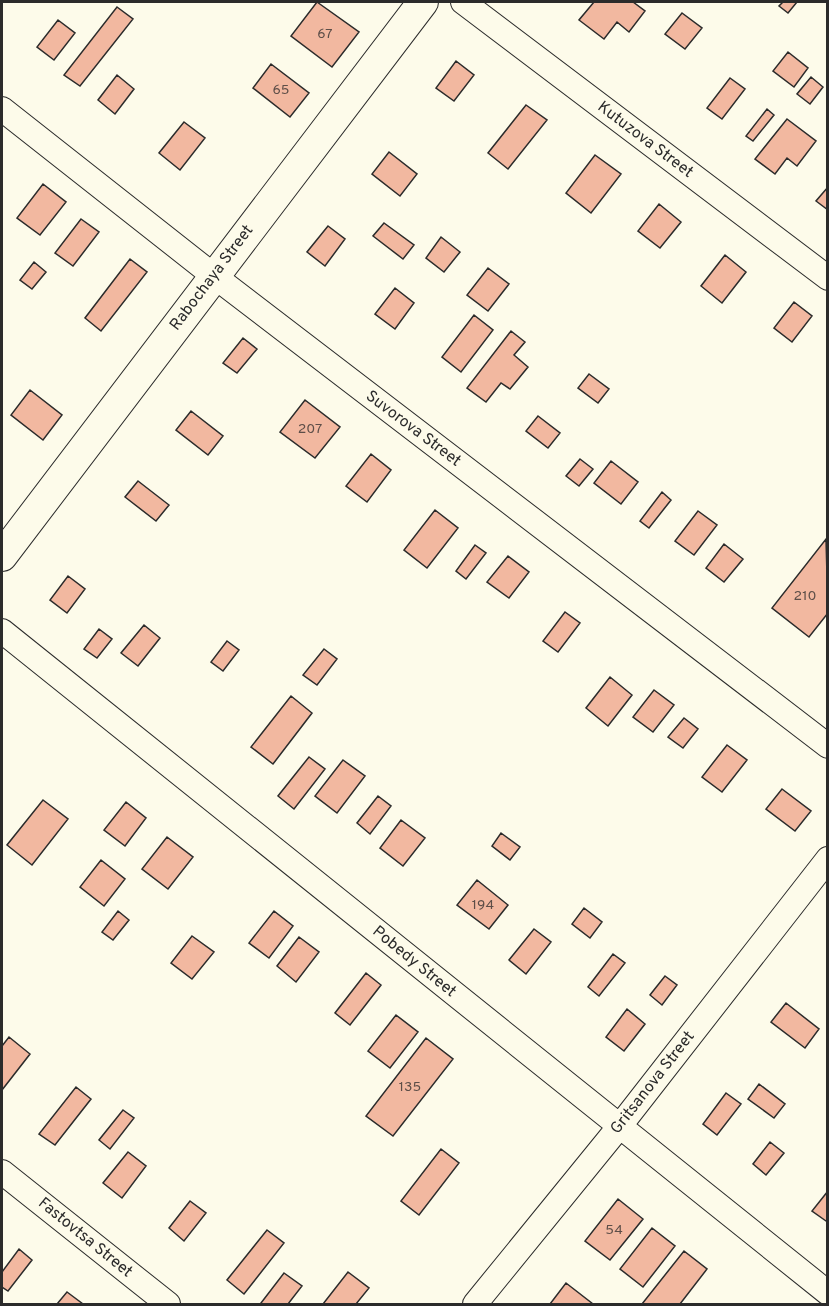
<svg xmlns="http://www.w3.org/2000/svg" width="829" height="1306" font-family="Overpass,sans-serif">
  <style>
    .building { fill: #f2b8a0; stroke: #2b2b2b; stroke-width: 1.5 }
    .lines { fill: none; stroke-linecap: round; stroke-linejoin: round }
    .minor-casing { stroke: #2b2b2b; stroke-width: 26 }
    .tertiary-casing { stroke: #2b2b2b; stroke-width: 32 }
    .minor { stroke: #fdfbea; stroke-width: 24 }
    .tertiary { stroke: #fdfbea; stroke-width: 30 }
    .labels { text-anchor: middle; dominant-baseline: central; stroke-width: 4.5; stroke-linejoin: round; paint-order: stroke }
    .number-label { font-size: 14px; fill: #5d4e48 }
    .street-label { font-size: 16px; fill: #2b2b2b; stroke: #fdfbea }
  </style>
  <rect width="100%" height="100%" fill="#fdfbea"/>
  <!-- building -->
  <path class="building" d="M317 2 359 32 332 67 291 36Z
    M594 2H633L645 11 629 32 617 22 604 39 579 20Z
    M783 2H797L788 13 779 6Z
    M117 7 133 19 80 86 64 75Z
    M682 13 702 28 685 49 665 34Z
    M58 20 75 33 54 60 37 47Z
    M788 52 808 68 794 87 773 71Z
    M456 61 474 75 454 101 436 88Z
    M271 64 309 93 290 117 253 88Z
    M117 75 134 89 115 114 98 100Z
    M811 77 823 87 810 104 797 94Z
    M730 78 745 89 722 119 707 108Z
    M526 105 547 120 508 169 488 153Z
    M767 109 774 115 753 141 746 136Z
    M787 119 816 141 797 166 787 158 775 174 755 159Z
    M184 122 205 138 180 170 159 153Z
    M389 152 417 174 400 196 372 174Z
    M595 155 621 174 591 213 566 193Z
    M43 184 66 202 40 235 17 218Z
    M828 187V210L816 201Z
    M659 204 681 222 660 248 638 231Z
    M81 219 99 232 73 266 55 253Z
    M384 223 414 245 403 259 373 236Z
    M328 226 345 239 325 266 307 252Z
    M441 237 460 252 444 272 426 258Z
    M725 255 746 272 722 303 701 286Z
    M130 259 147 272 101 331 85 318Z
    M34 262 46 272 32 289 20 280Z
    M488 268 509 284 488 311 467 295Z
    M395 288 414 303 395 329 375 314Z
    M794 302 812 316 792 342 774 328Z
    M474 315 493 330 461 372 442 357Z
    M511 331 525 342 514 355 528 367 510 389 501 383 486 402 467 388Z
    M243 338 257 349 237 373 223 363Z
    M589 374 609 389 598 403 578 388Z
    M30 390 62 415 43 440 11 415Z
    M305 400 340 427 315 458 280 432Z
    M191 411 223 436 208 455 176 430Z
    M538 416 560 433 548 448 526 431Z
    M371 454 391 470 367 502 346 486Z
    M580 459 593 469 579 486 566 476Z
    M611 461 638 482 621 504 594 483Z
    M138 481 169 505 156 521 125 497Z
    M662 492 671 500 649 528 640 521Z
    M435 510 458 528 427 568 404 550Z
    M698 511 717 525 694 555 675 541Z
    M826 539 828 613 809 637 772 608Z
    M724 544 743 559 724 582 706 568Z
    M475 545 486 553 466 579 456 571Z
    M508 556 529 572 509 598 487 582Z
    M68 576 85 589 67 613 50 600Z
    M565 612 580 623 558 652 543 641Z
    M144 625 160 638 138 666 121 653Z
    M99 629 112 639 97 658 84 649Z
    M227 641 239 650 223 671 211 662Z
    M324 649 337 659 317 685 303 675Z
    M610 677 632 695 608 726 586 708Z
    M654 690 674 705 653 732 633 717Z
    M291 696 312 713 273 764 251 747Z
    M684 718 698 729 683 748 668 737Z
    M727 745 747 760 722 792 702 777Z
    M309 757 325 769 294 809 278 796Z
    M343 760 365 776 337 813 315 796Z
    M782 789 811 811 795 831 766 809Z
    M378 796 391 806 370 834 357 823Z
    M43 800 68 819 32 865 7 845Z
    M126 802 146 818 125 846 104 830Z
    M401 820 425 838 403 866 380 848Z
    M501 833 520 847 510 860 492 846Z
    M167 837 193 857 168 889 142 869Z
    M101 860 125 879 104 906 80 887Z
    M477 880 508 905 489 929 457 905Z
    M584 908 602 922 590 938 572 924Z
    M118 911 129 920 113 940 102 932Z
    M274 911 293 926 269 958 249 943Z
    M534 929 551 942 526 974 509 960Z
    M192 936 214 952 192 979 171 963Z
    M299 937 319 952 296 982 277 966Z
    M613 954 625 963 599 996 588 987Z
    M366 973 381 985 350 1025 335 1013Z
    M665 976 677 985 662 1005 650 995Z
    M786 1003 819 1029 805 1048 771 1022Z
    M627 1009 645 1024 624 1051 606 1037Z
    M396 1015 418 1032 390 1068 368 1051Z
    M9 1037 30 1054 2 1090V1046Z
    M426 1038 453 1059 393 1136 366 1116Z
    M759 1084 785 1104 774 1118 748 1099Z
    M76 1087 91 1099 55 1145 39 1134Z
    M726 1093 741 1104 717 1135 703 1124Z
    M123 1110 134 1118 110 1149 99 1140Z
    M770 1142 784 1153 766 1175 753 1164Z
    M441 1149 459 1163 419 1215 401 1201Z
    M128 1152 146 1166 122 1198 103 1183Z
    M828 1191V1220L826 1221 812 1211Z
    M618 1199 643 1219 610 1260 585 1241Z
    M190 1201 206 1213 184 1241 169 1228Z
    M652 1228 675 1246 643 1287 620 1269Z
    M267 1230 284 1243 244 1294 227 1280Z
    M19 1249 32 1260 8 1291 2 1287V1272Z
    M684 1251 707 1269 680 1304H642Z
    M348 1272 369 1288 356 1304H323Z
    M284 1273 302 1286 288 1304H263L261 1303Z
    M566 1283 593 1304H550Z
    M67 1292 83 1304H57Z"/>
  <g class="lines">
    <!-- minor casing -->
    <g class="minor-casing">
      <path id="minor" d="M463 2 828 278
        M2 109 214 276 828 746
        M2 631 828 1293
        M2 1172 168 1304
        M475 1304 619 1127 828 859"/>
    </g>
    <!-- tertiary casing -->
    <g class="tertiary-casing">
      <path id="tertiary" d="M2 556 423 2"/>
    </g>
    <!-- minor -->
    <use href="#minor" class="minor"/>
    <!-- tertiary -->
    <use href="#tertiary" class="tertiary"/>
  </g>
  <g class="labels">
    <!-- number labels -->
    <g class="number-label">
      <text x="325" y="34">67</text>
      <text x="281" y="90">65</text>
      <text x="310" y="429">207</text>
      <text x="805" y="596">210</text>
      <text x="483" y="905">194</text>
      <text x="410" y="1087">135</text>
      <text x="614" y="1230">54</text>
    </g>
    <!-- street labels -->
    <g class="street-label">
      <text transform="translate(645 140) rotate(37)">Kutuzova Street</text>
      <text transform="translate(212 278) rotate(-53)">Rabochaya Street</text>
      <text transform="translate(413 429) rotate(37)">Suvorova Street</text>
      <text transform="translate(414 962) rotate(39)">Pobedy Street</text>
      <text transform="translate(653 1083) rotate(-52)">Gritsanova Street</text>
      <text transform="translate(85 1238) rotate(39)">Fastovtsa Street</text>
    </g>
  </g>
  <!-- border -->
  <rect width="829" height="1306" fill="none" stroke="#2b2b2b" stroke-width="6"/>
</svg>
